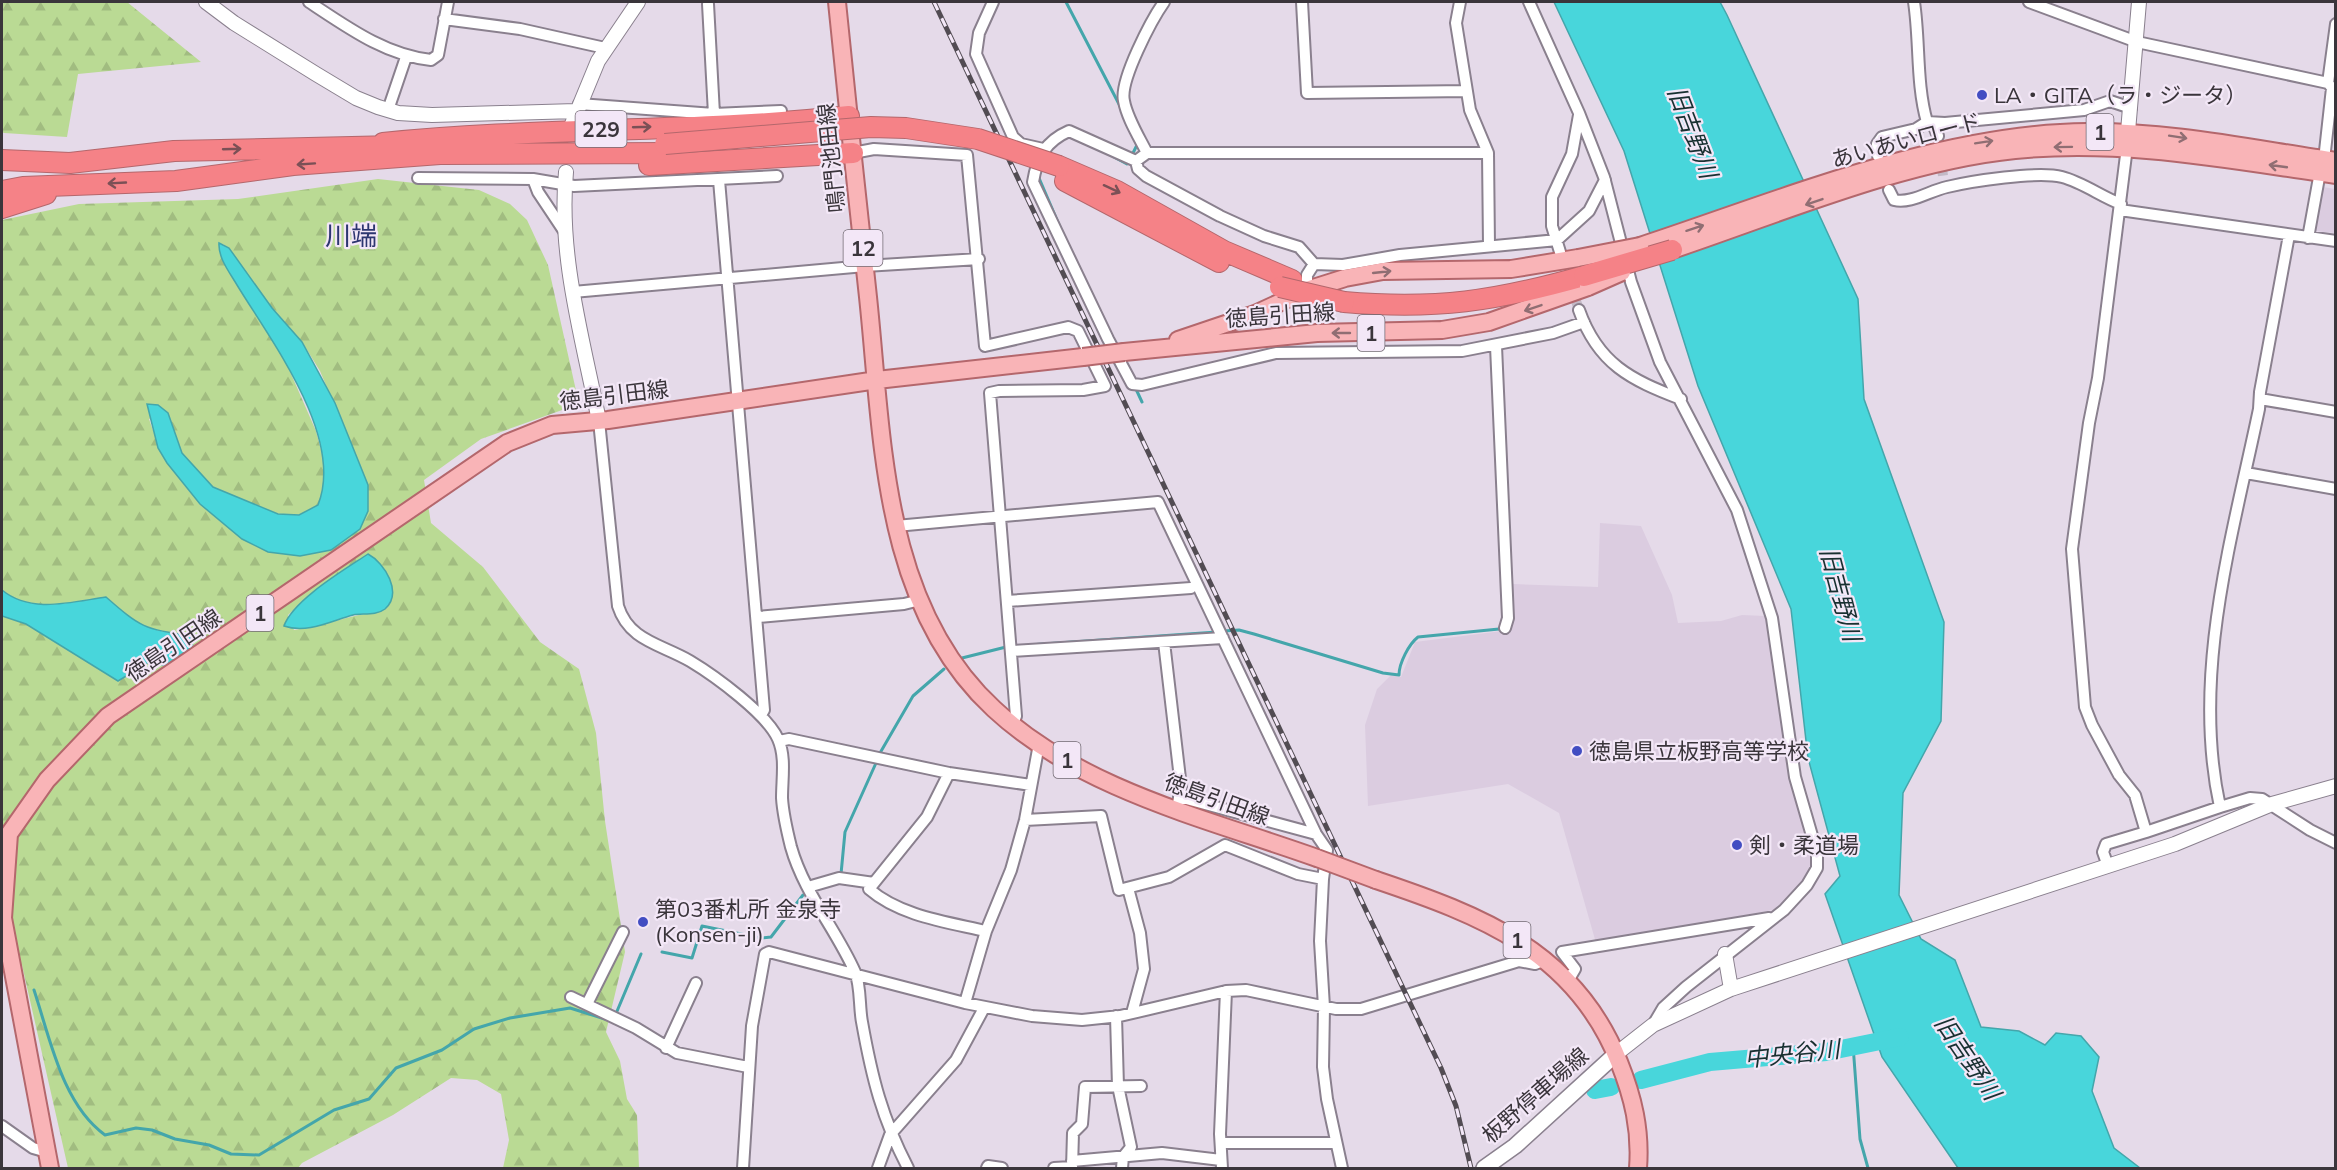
<svg xmlns="http://www.w3.org/2000/svg" width="2337" height="1170" font-family="Mulish,'Noto Sans JP',sans-serif">
  <style>
    .built { fill: #dbcce0 }
    .forest { fill: url(#forest-firs); fill-rule: evenodd }
    .water { fill: #48d6db; stroke: #44a6ab; stroke-width: 1.5 }
    .lines { fill: none; stroke-linecap: round; stroke-linejoin: round }
    .stream { stroke: #44a6ab; stroke-width: 3 }
    .river { stroke: #48d6db; stroke-width: 18 }
    .minor-tunnel { stroke: #c3b9c6; stroke-width: 10; stroke-dasharray: 10 5; stroke-linecap: butt }
    .minor-casing { stroke: #8a808e; stroke-width: 14 }
    .tertiary-casing { stroke: #8a808e; stroke-width: 16 }
    .secondary-casing { stroke: #8a808e; stroke-width: 18 }
    .primary-casing { stroke: #b4676c; stroke-width: 20 }
    .motorway-casing { stroke: #b4676c; stroke-width: 22 }
    .minor { stroke: #fff; stroke-width: 10 }
    .tertiary { stroke: #fff; stroke-width: 14 }
    .secondary { stroke: #fff; stroke-width: 15 }
    .primary { stroke: #f9b4b7; stroke-width: 16 }
    .motorway { stroke: #f58287; stroke-width: 20 }
    .rail-casing { stroke: #524c53; stroke-width: 5 }
    .rail { stroke: #f3e7f7; stroke-width: 3; stroke-dasharray: 9; stroke-linecap: butt }
    .primary-bridge-casing { stroke: #b4676c; stroke-width: 20; stroke-linecap: butt }
    .motorway-bridge-casing { stroke: #b4676c; stroke-width: 22; stroke-linecap: butt }
    .primary-bridge { stroke: #f9b4b7; stroke-width: 16 }
    .motorway-bridge { stroke: #f58287; stroke-width: 20 }
    .oneway { stroke: #7b5056 }
    .oneway2 { stroke: #906e73 }
    .poi-dot { fill: #424dc2; stroke: #f3e7f7; stroke-width: 2 }
    .labels { text-anchor: middle; dominant-baseline: central; stroke-width: 4.5; stroke-linejoin: round; paint-order: stroke }
    .shield { fill: #f3e7f7; stroke: #726a73; stroke-width: 1.5 }
    .shield-label { font-size: 21px; font-weight: bold; fill: #3a353b }
    .poi-label { font-size: 22px; fill: #3a353b; stroke: #f3e7f7; text-anchor: start }
    .street-label { font-size: 22px; fill: #3a353b; stroke: #f3e7f7 }
    .water-label { font-size: 24px; font-style: italic; fill: #183031; stroke: #f3e7f7 }
    .quarter-label { font-size: 26px; fill: #2d3670; stroke: #f3e7f7 }
  </style>
  <defs>
    <pattern id="forest-firs" width="22" height="20" patternUnits="userSpaceOnUse" patternTransform="scale(1.5)"><rect width="22" height="20" fill="#bada94"/><path d="M5 1l3.5 6h-7zM16 11l3.5 6h-7z" fill="#a1bc80"/></pattern>
  </defs>
  <rect width="100%" height="100%" fill="#e5dae9"/>
  <!-- built -->
  <path class="built" d="M2323 187 2335 189V233L2316 231Z
    M1600 523 1641 526 1672 595 1678 623 1721 621 1742 615 1765 616 1769 621 1814 854 1812 867 1790 897 1778 909 1596 943 1559 813 1508 784 1368 806 1365 725 1377 689 1391 675 1401 677 1415 642 1510 630 1512 622 1513 584 1598 587Z"/>
  <!-- forest -->
  <path class="forest" d="M2 2H127L201 62 78 74 67 137 4 133 2 132Z
    M378 179 479 190 510 204 527 220 548 265 579 404 481 439 424 480 431 523 483 567 540 642 579 669 596 733 605 821 625 952 606 1032 620 1061 627 1099 637 1115 639 1168H503L509 1140 501 1094 477 1080 451 1078 393 1115 302 1163 298 1168H68L22 965 2 967V616L26 624 118 681 190 635C146 631 138 626 106 597 71 602 31 614 2 590V220L79 204 238 199ZM223 244 272 309 302 342 320 371 368 485 267 551C213 525 168 478 149 419L168 413 182 453 213 487 278 514 299 515 318 505 324 489 325 465 316 431 281 351 223 261ZM320 586 378 612C349 615 323 626 294 630L288 615Z"/>
  <!-- water -->
  <path class="water" d="M1554 2H1720L1727 15 1858 299 1864 399 1944 622 1941 721 1903 793 1899 895 1921 939 1955 960 1981 1027 2019 1031 2045 1045 2056 1033 2081 1036 2099 1057 2092 1091 2114 1148 2140 1168H1958L1882 1057 1825 894 1840 876 1808 758 1791 609 1698 386 1624 151Z
    M219 243 229 248 272 308 302 342 335 403 368 485V511L360 529 331 550 300 556 268 552 242 539 200 504 167 463 158 448 147 404 158 405 168 413 182 453 213 487 278 514 299 515 318 505C345 437 271 341 237 285 230 273 218 258 219 243Z
    M368 554C385 563 403 593 385 609 376 616 362 613 353 615 331 621 307 634 284 626 293 600 344 570 368 554Z
    M2 590C31 614 71 602 106 597 139 626 146 631 190 635L193 647 167 666 149 662 118 681 26 624 2 616Z"/>
  <g class="lines">
    <!-- stream -->
    <path class="stream" d="M1066 2 1121 108
      M1068 136 1106 153
      M1132 155 1138 143
      M1114 157 1127 164 1129 161
      M1039 178 1060 227
      M1135 387 1142 402
      M1224 631 1239 630 1254 634 1383 673 1399 675C1399 663 1409 644 1418 637L1499 629
      M1029 645 1217 632
      M962 658 1006 647
      M880 753 913 696 944 669
      M841 874 845 832 876 763
      M662 952 692 958 702 926 761 938 771 937 803 895
      M34 990C50 1038 62 1104 105 1135L136 1128 152 1130 175 1139 209 1145 231 1154 259 1155 334 1110 369 1099 396 1068 442 1050 474 1029 510 1018 570 1008 605 1019
      M615 1016 641 954
      M1853 1045 1860 1139 1868 1168"/>
    <!-- river -->
    <path class="river" d="M1641 1080 1710 1062 1826 1052 1900 1037
      M1595 1090 1611 1087"/>
    <!-- minor-tunnel -->
    <path class="minor-tunnel" d="M1938 136 1943 176
      M1561 256 1579 310"/>
    <!-- minor casing -->
    <g class="minor-casing">
      <path id="minor" d="M309 2C347 27 385 55 431 60L438 55 448 2
        M993 2 979 33 976 54 1013 137 1021 144 1043 149
        M1302 2 1307 93 1467 91
        M1460 2 1456 23 1470 110 1488 153 1489 246
        M1529 2 1579 113 1604 177 1631 282 1660 362 1737 510 1772 618 1795 777 1817 853V868L1807 885 1784 910 1686 987 1663 1008 1653 1025
        M1914 2C1920 41 1916 84 1927 122
        M2029 2 2137 42 2328 83
        M708 4 714 114
        M444 19 520 29 605 48
        M579 104 714 114 781 111
        M388 110 406 57
        M1933 124 1938 136
        M2127 147 2098 378 2089 423 2072 549 2085 707 2092 725 2119 775 2135 795 2146 832 2220 807 2250 798 2262 799 2310 830 2336 843
        M853 153 874 149 967 155 985 346 1068 327 1078 331 1105 386 1083 390 999 391 990 393 1016 716 1013 724
        M1147 153C1139 137 1127 118 1124 101 1119 81 1152 19 1164 2
        M1878 156 1877 144 1882 137 1916 129 1927 122 1945 123 2084 110 2110 101 2131 108
        M2324 160 2332 88 2328 83 2336 24
        M1136 161 1147 153H1488
        M418 178 533 179 538 192 566 234
        M533 179 574 186 777 176
        M719 180 764 710 761 715
        M1889 190 1894 200C1911 204 1929 191 1947 187 1972 181 2037 171 2062 177 2082 182 2102 197 2121 204
        M2120 210 2336 241
        M2308 238 2320 172
        M1560 252 1552 226V197L1572 154 1579 115
        M1307 290V275L1314 264
        M573 292 865 266 979 259
        M1579 310C1598 364 1631 380 1681 399
        M1584 322 1553 333 1462 351 1276 353 1142 385 1132 384 1108 339 1033 182C1037 157 1046 141 1069 131L1136 161 1138 169 1146 176 1220 216 1264 236 1299 247 1314 264 1343 265 1400 255 1557 240 1589 211 1605 180
        M1496 346 1508 618 1505 628
        M2260 399 2336 412
        M599 421 618 606C629 641 661 644 690 661 715 676 767 714 778 739 786 757 782 778 782 798 783 814 787 831 791 847 804 893 836 929 855 972 861 986 859 1007 862 1022 872 1078 882 1118 908 1168
        M2246 473 2336 489
        M896 526 1158 502 1316 834 1327 850 1323 879
        M1007 601 1191 588
        M758 617 904 604 920 600
        M1164 642 1181 787 1177 809
        M1011 651 1223 638
        M779 741 789 739 949 773 1031 785
        M949 773 927 817 869 889C900 916 947 922 986 931
        M1179 797 1316 834
        M2220 807C2191 675 2232 538 2259 409L2260 392 2289 235
        M1025 820 1101 816 1119 890 1169 877 1225 845 1298 874 1323 879 1320 941 1324 1007 1323 1067 1327 1099 1342 1168
        M2108 866 2103 852 2106 844 2146 832
        M808 887 839 878 874 883
        M1128 888 1140 933 1144 969 1132 1013
        M1568 981 1575 969 1562 952 1769 918
        M571 997 636 1028 677 1053 748 1067
        M965 1003 986 931 1011 870 1025 820 1039 744
        M587 1004 623 932
        M1116 1016 1118 1086 1131 1147 1123 1157 1122 1168
        M666 1048 696 983
        M2 1126 33 1148 47 1152
        M1221 1143H1335
        M1072 1161 1162 1153 1221 1160
        M743 1168 752 1026 765 954 769 952 965 1003 1032 1016 1082 1020 1120 1016 1226 991 1246 990 1336 1009H1361L1519 961 1535 964 1545 960
        M878 1168 890 1135 956 1060 984 1008
        M987 1168 988 1166 1002 1168
        M1054 1168 1072 1167
        M1072 1168 1073 1133 1082 1124 1085 1087 1141 1086
        M1222 1168 1220 1134 1226 991"/>
    </g>
    <!-- tertiary casing -->
    <g class="tertiary-casing">
      <path id="tertiary" d="M206 2 234 23 316 74 356 98 378 107 398 113 432 115 576 111
        M572 124 598 61 638 2
        M2127 143 2139 2
        M566 172C558 255 583 340 599 421
        M1725 954 1731 989
        M1616 1054 1653 1025 1731 989 2175 844 2272 804 2336 786"/>
    </g>
    <!-- secondary casing -->
    <g class="secondary-casing">
      <path id="secondary" d="M1484 1168 1515 1146 1616 1054"/>
    </g>
    <!-- primary casing -->
    <g class="primary-casing">
      <path id="primary" d="M837 2C847 100 857 199 868 297 883 438 881 605 994 709 1081 790 1208 819 1317 858
        M1640 246C1780 200 1939 133 2087 132 2171 131 2253 149 2336 161
        M1672 250C1779 214 1904 161 2015 150 2123 139 2229 160 2336 175
        M1178 340 1255 314 1307 290 1345 278 1383 271 1511 269 1578 258
        M1124 352 1317 333 1442 330 1489 322 1588 287
        M1376 880C1480 915 1575 951 1619 1062 1633 1097 1641 1130 1638 1168
        M50 1168 3 918 9 834 47 780 108 716 507 443 552 425 608 420 877 380 1083 357"/>
    </g>
    <!-- motorway casing -->
    <g class="motorway-casing">
      <path id="motorway" d="M383 143C537 127 694 133 849 116
        M2 160 70 163 174 151 395 146
        M649 165 853 153
        M1059 166 1117 191 1224 251 1292 280
        M1065 181 1219 262
        M2 191 23 187 176 181 293 165 440 154 666 153
        M2 208 46 194
        M1344 302C1436 310 1496 301 1584 276"/>
    </g>
    <!-- minor -->
    <use href="#minor" class="minor"/>
    <!-- tertiary -->
    <use href="#tertiary" class="tertiary"/>
    <!-- secondary -->
    <use href="#secondary" class="secondary"/>
    <!-- primary -->
    <use href="#primary" class="primary"/>
    <!-- motorway -->
    <use href="#motorway" class="motorway"/>
    <!-- rail casing -->
    <g class="rail-casing">
      <path id="rail" d="M934 2 1441 1068 1456 1106 1471 1168"/>
    </g>
    <!-- rail -->
    <use href="#rail" class="rail"/>
    <!-- primary-bridge casing -->
    <g class="primary-bridge-casing">
      <path id="primary-bridge" d="M1578 258 1640 246
        M1588 287 1622 272
        M1083 357 1124 352
        M1317 858 1376 880"/>
    </g>
    <!-- motorway-bridge casing -->
    <g class="motorway-bridge-casing">
      <path id="motorway-bridge" d="M665 144 871 127 906 128 978 139 1059 166
        M1584 276 1672 250
        M1280 287 1344 302"/>
    </g>
    <!-- primary-bridge -->
    <use href="#primary-bridge" class="primary-bridge"/>
    <!-- motorway-bridge -->
    <use href="#motorway-bridge" class="motorway-bridge"/>
  </g>
  <!-- one-way arrows -->
  <defs><path id="oneway-shaft" d="M-6 0H5M1.5-3L5.5 0L1.5 3" fill="none" stroke-width="1.6" stroke-linecap="round" stroke-linejoin="round" transform="scale(1.5)"/></defs>
  <g class="oneway">
    <use href="#oneway-shaft" transform="translate(642 127) rotate(-2)"/>
    <use href="#oneway-shaft" transform="translate(232 149) rotate(-2)"/>
    <use href="#oneway-shaft" transform="translate(306 164) rotate(176)"/>
    <use href="#oneway-shaft" transform="translate(117 183) rotate(177)"/>
    <use href="#oneway-shaft" transform="translate(1112 189) rotate(25)"/>
  </g>
  <g class="oneway2">
    <use href="#oneway-shaft" transform="translate(2178 137) rotate(9)"/>
    <use href="#oneway-shaft" transform="translate(1984 142) rotate(-9)"/>
    <use href="#oneway-shaft" transform="translate(2063 147) rotate(179)"/>
    <use href="#oneway-shaft" transform="translate(2278 166) rotate(-172)"/>
    <use href="#oneway-shaft" transform="translate(1814 202) rotate(161)"/>
    <use href="#oneway-shaft" transform="translate(1695 228) rotate(-18)"/>
    <use href="#oneway-shaft" transform="translate(1382 272) rotate(-6)"/>
    <use href="#oneway-shaft" transform="translate(1533 308) rotate(161)"/>
    <use href="#oneway-shaft" transform="translate(1341 333) rotate(-180)"/>
  </g>
  <!-- markers -->
  <g class="poi-dot">
    <circle cx="1982" cy="95" r="6"/>
    <circle cx="1577" cy="751" r="6"/>
    <circle cx="1737" cy="845" r="6"/>
    <circle cx="643" cy="922" r="6"/>
  </g>
  <g class="labels">
    <!-- shield labels -->
    <g class="shield">
      <rect x="575.5" y="111" width="51" height="36" rx="4.5"/>
      <rect x="2086.5" y="114" width="27" height="36" rx="4.5"/>
      <rect x="843.5" y="230" width="39" height="36" rx="4.5"/>
      <rect x="1357.5" y="315" width="27" height="36" rx="4.5"/>
      <rect x="246.5" y="595" width="27" height="36" rx="4.5"/>
      <rect x="1053.5" y="742" width="27" height="36" rx="4.5"/>
      <rect x="1503.5" y="922" width="27" height="36" rx="4.5"/>
    </g>
    <g class="shield-label">
      <text x="601" y="129">229</text>
      <text x="2100" y="132">1</text>
      <text x="863" y="248">12</text>
      <text x="1371" y="333">1</text>
      <text x="260" y="613">1</text>
      <text x="1067" y="760">1</text>
      <text x="1517" y="940">1</text>
    </g>
    <!-- poi labels -->
    <g class="poi-label">
      <text x="1994" y="95">LA・GITA（ラ・ジータ）</text>
      <text x="1589" y="751">徳島県立板野高等学校</text>
      <text x="1749" y="845">剣・柔道場</text>
      <text x="655" y="909">第03番札所 金泉寺<tspan x="655" dy="25">(Konsen-ji)</tspan></text>
    </g>
    <!-- street labels -->
    <g class="street-label">
      <text transform="translate(1906 140) rotate(-15)">あいあいロード</text>
      <text transform="translate(831 158) rotate(-96)">鳴門池田線</text>
      <text transform="translate(1280 315) rotate(-4)">徳島引田線</text>
      <text transform="translate(614 395) rotate(-7)">徳島引田線</text>
      <text transform="translate(173 645) rotate(-34)">徳島引田線</text>
      <text transform="translate(1217 799) rotate(20)">徳島引田線</text>
      <text transform="translate(1535 1095) rotate(-41)">板野停車場線</text>
    </g>
    <!-- water labels -->
    <g class="water-label">
      <text transform="translate(1693 132) rotate(69)">旧吉野川</text>
      <text transform="translate(1841 594) rotate(75)">旧吉野川</text>
      <text transform="translate(1792 1053) rotate(-6)">中央谷川</text>
      <text transform="translate(1968 1057) rotate(56)">旧吉野川</text>
    </g>
    <!-- quarter labels -->
    <g class="quarter-label">
      <text x="351" y="235">川端</text>
    </g>
  </g>
  <!-- border -->
  <rect width="2337" height="1170" fill="none" stroke="#3a353b" stroke-width="6"/>
</svg>
